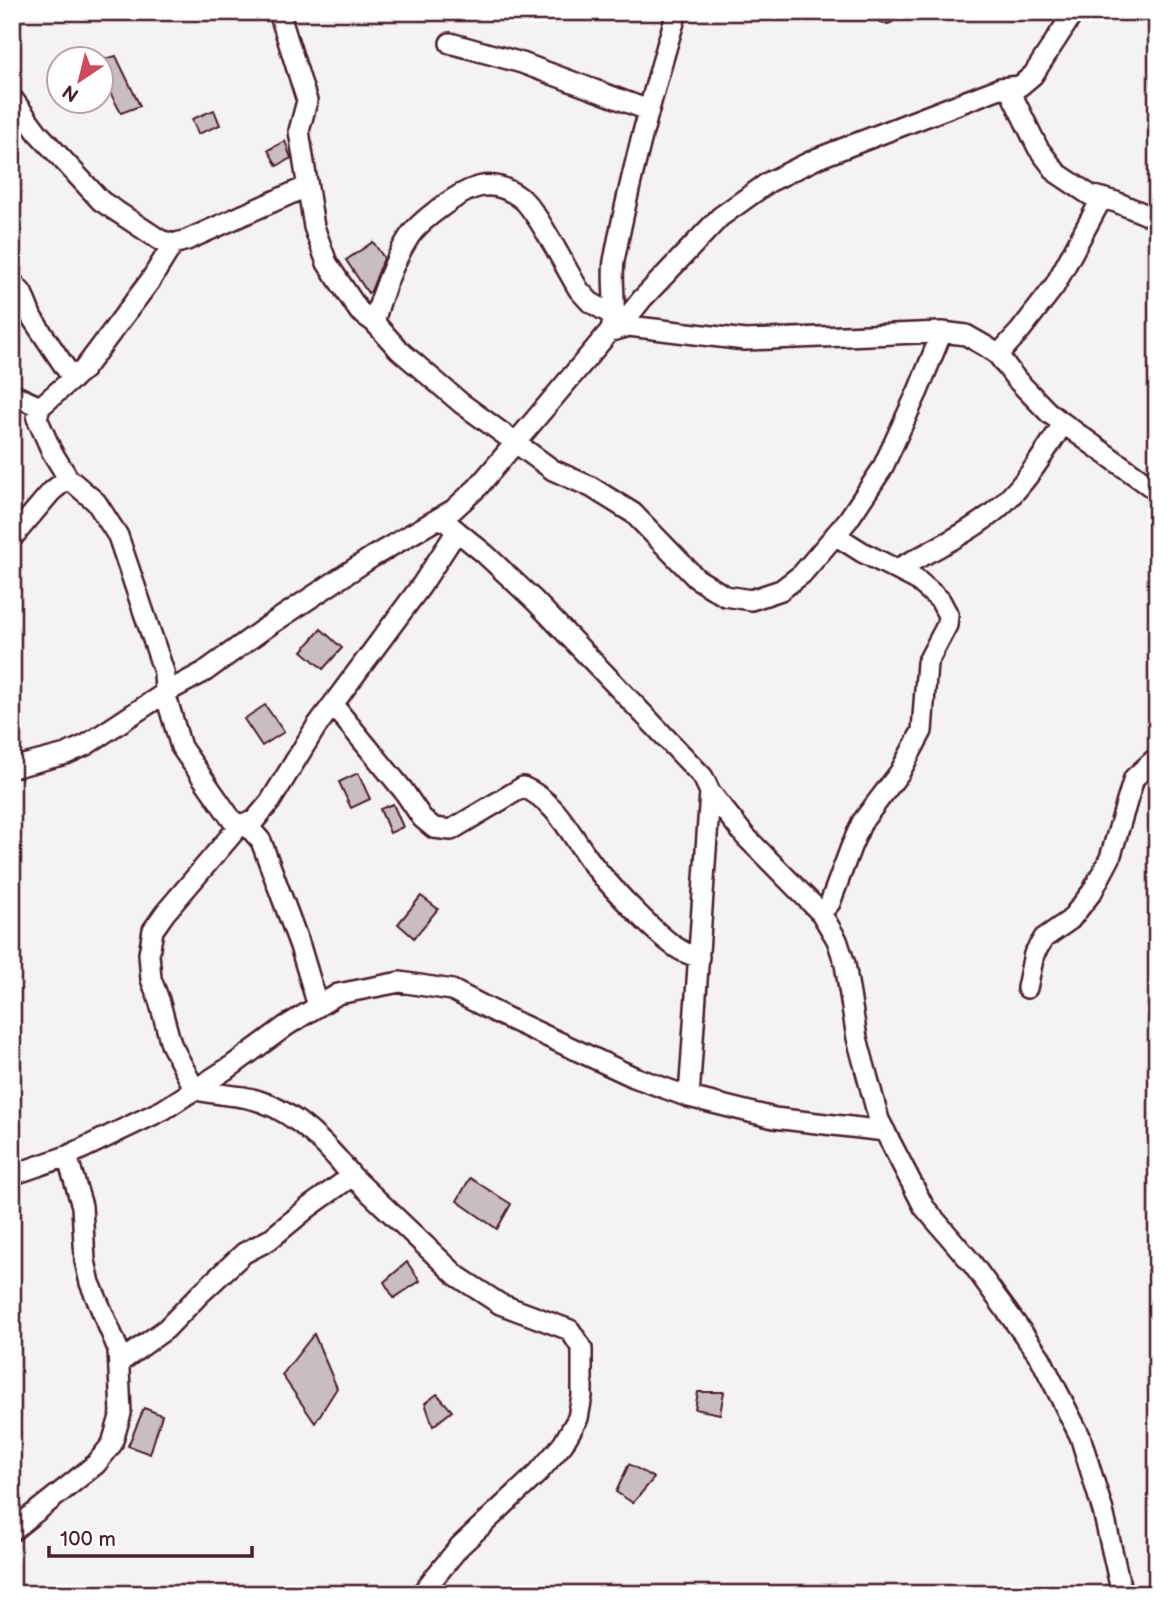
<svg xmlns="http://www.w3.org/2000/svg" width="1169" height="1606" font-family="'Balsamiq Sans',sans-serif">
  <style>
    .building { fill: #cabdc1; stroke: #4a1f2b; stroke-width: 2 }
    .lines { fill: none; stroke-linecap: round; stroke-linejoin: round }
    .minor-casing { stroke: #4a1f2b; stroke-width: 24 }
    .minor { stroke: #fff; stroke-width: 19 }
  </style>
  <rect width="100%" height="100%" fill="#f4f2f2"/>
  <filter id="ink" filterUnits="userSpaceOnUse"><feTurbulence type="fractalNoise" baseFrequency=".0143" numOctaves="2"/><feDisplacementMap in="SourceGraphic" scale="14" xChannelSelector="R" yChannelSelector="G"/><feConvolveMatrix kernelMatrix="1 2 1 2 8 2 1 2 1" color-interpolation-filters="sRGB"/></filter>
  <g filter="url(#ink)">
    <!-- building -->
    <path class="building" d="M116 56 140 106 121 113 102 77V60Z
      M214 110 220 125 198 134 192 119Z
      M285 141 291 158 277 166 268 150Z
      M373 242 384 258 371 291 368 293 346 260Z
      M321 629 342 648 323 669 302 651Z
      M265 705 284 732 262 746 244 719Z
      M358 773 370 799 351 808 339 782Z
      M393 804 403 827 390 833 380 809Z
      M421 896 438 909 414 938 398 924Z
      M470 1178 511 1204 497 1229 457 1201Z
      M407 1262 420 1281 394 1298 384 1282Z
      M314 1334 337 1388 315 1423 282 1375Z
      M698 1392H724L720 1414 695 1409Z
      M437 1394 452 1411 433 1426 425 1403Z
      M144 1408 162 1415 150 1454 128 1446Z
      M629 1464 654 1478 633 1503 616 1492Z"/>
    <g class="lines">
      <!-- minor casing -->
      <g class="minor-casing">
        <path id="minor" d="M279 12 307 101 299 131 314 227 327 263 359 311 374 322 399 350 461 403 553 470 591 487 633 513 696 578 725 596 751 600 781 590 802 574 848 520 882 469 918 391 942 332
          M886 13V12
          M450 43 522 63 648 110
          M1008 87 1038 148 1057 173 1090 195 1116 202 1157 219
          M12 98 38 133 101 201 160 240 173 244 187 240 306 187
          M173 244 150 281 84 369 40 407 37 418 52 452 68 478 96 502 118 536 164 672 165 693 181 747 232 820 240 825 254 821 270 802 316 727 421 586 457 531
          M12 282 22 293 32 318 73 379
          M374 322C381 296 394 260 409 237 416 226 429 216 440 208 467 188 491 174 522 199 538 212 566 269 579 290L590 302 614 316
          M612 324C617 309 611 279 614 261 630 177 652 94 677 12
          M619 328 642 299 720 217 769 182 818 158 1000 88 1020 86 1033 75 1074 12
          M998 355 1020 331 1054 287 1102 198
          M12 394 40 407
          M441 518 485 554 535 601 650 721 703 777 710 792 745 836 821 913 837 940 845 964 857 1038 879 1120 924 1207 971 1262 1040 1357 1080 1436 1103 1511 1122 1594
          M12 538 51 492 68 478
          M897 569C929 552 979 528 1004 503 1028 480 1045 452 1063 424
          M333 705 403 790 422 818 434 828 451 830 523 787C558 802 572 838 594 866 611 887 661 941 684 952 688 954 694 956 699 957
          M12 768 66 754 86 745 165 693 204 672 265 628 372 557 453 510 478 487 609 332 629 326 745 340 942 332 966 335 987 347 998 355 1016 379 1049 413 1157 491
          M245 823 261 841 300 946 318 1006
          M821 913 830 903 851 847 862 822 900 772 922 731 927 663 947 625 948 615 940 600 917 580 862 552 835 535
          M1027 988 1034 954 1044 938 1070 920 1092 892 1110 858 1134 778 1157 757
          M195 1090C211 1093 227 1095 243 1097 287 1104 326 1143 352 1176L457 1276 500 1304 570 1330 582 1349V1396L578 1418 563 1444 537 1474 460 1546 421 1594
          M195 1090 171 1044 159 1000 151 979 149 954 153 930 165 913 240 825
          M689 1097 710 792
          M12 1175 67 1156 163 1110 233 1065 286 1026 338 994 400 982 452 990 503 1016 634 1077 689 1097 774 1118 885 1131
          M120 1362 166 1329 201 1293 244 1253 269 1240 309 1207 352 1176
          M12 1531 96 1464 112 1444 121 1413 118 1349 90 1283 85 1261 82 1206 67 1156"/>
      </g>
      <!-- minor -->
      <use href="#minor" class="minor"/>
    </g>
  </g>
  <!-- margin -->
  <rect width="1169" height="1606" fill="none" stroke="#fff" stroke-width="42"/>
  <rect x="21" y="21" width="1127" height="1564" fill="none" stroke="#4a1f2b" stroke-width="2.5" filter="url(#ink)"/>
  <!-- north arrow -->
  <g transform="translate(80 80) rotate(215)"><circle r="33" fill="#ffffff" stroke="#b7a5aa" stroke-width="2"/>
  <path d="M0-5L12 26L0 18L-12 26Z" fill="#d1495b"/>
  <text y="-10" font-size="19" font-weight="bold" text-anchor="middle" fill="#4a1f2b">N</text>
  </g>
  <!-- scale -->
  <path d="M49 1546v10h203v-10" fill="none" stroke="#4a1f2b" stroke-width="3.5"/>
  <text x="60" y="1546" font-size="21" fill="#4a1f2b" stroke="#ffffff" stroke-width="5" paint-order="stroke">100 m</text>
</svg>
